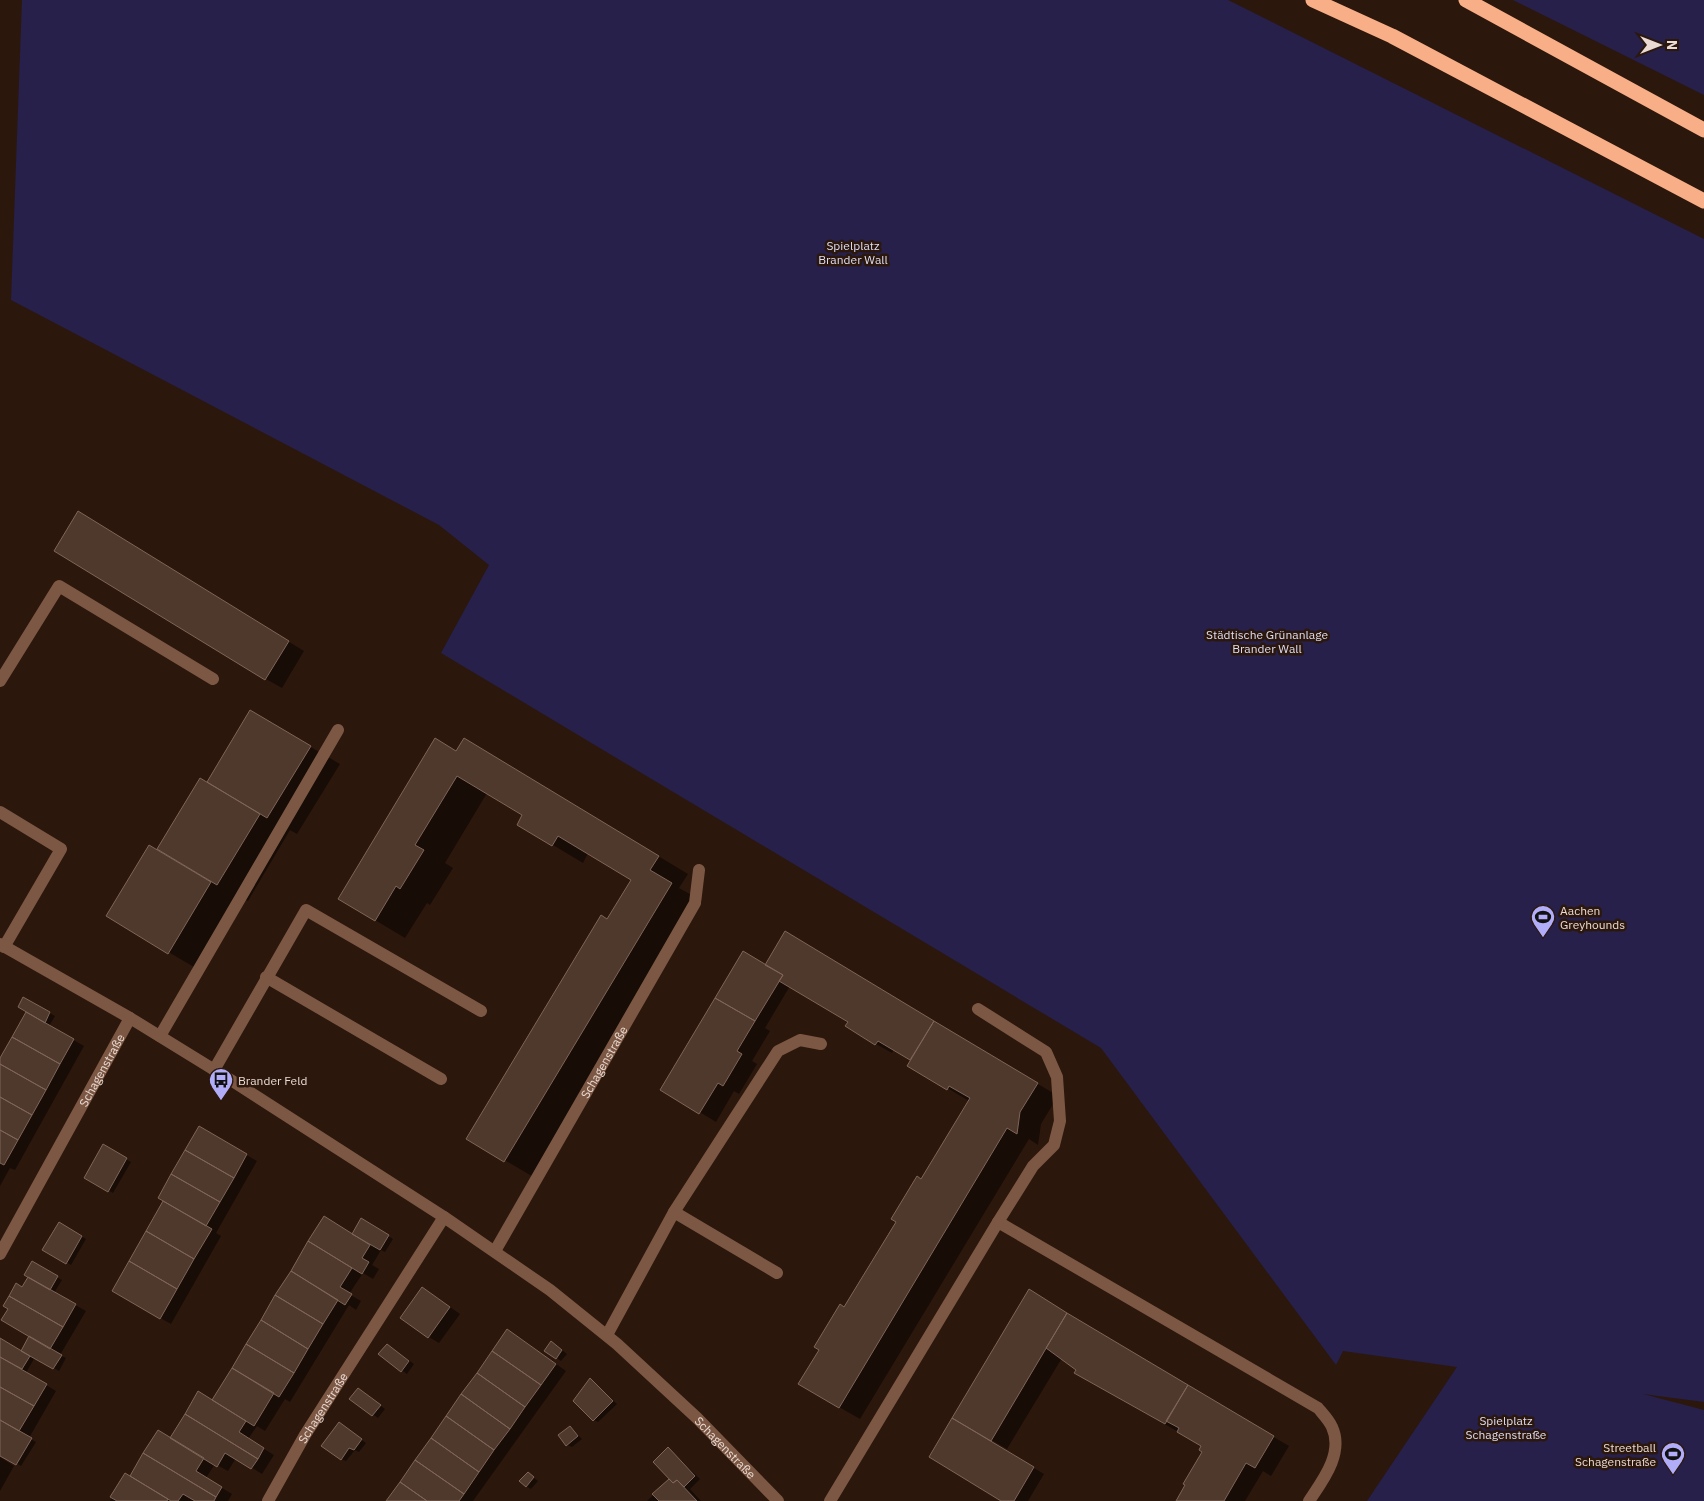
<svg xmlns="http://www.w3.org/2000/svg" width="1704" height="1501" font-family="'IBM Plex Sans',sans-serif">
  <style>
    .green { fill: #26204b }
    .shadow { fill: #0007 }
    .building { fill: #4f382c; stroke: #7f6558 }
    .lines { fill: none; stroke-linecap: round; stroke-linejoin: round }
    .service { stroke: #7c5844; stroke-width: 12 }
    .minor { stroke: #7c5844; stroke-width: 12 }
    .motorway { stroke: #f8ae87; stroke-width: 15 }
    .labels { text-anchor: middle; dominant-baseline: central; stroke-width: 5; stroke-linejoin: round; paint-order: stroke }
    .park-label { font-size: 12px; fill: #dfdff6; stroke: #2c170c }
    .poi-label { font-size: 12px; fill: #e9dad3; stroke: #2c170c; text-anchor: start }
    .street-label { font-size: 12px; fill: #e9dad3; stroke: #2c170c }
  </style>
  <rect width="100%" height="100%" fill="#2c170c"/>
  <!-- green -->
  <path class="green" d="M22 0H1228L1704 239V1402L1643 1394 1704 1410V1501H1367L1457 1367 1343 1351 1336 1365 1101 1048 441 653 489 565 439 525 11 300Z
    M1513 0H1704V95Z"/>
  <!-- shadow -->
  <path class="shadow" d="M94 522 304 651 282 688 266 679Z
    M250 712 340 764 297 834 290 830 248 901 242 898 199 970 107 916 157 851 201 780 207 784Z
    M457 752 494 757 688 874 679 888 702 901 535 1178 467 1138 632 880 588 853 583 863 553 845 519 825 524 815 487 793 445 863 453 868 430 905 427 903 405 938 340 899Z
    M802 942 1058 1096 1041 1124 1038 1145 1029 1139 860 1419 839 1407 845 1309 969 1101 909 1065 912 1060 894 1049 892 1053 876 1044 850 1022 790 986 765 1028 770 1031 752 1061 757 1064 739 1094 734 1091 716 1122 662 1089 766 966Z
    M23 999 55 1016 49 1026 84 1046 15 1170 10 1168 0 1186V1061L41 1022Z
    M200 1128 257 1161 216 1233 221 1236 171 1324 113 1291 165 1201Z
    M103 1146 131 1162 113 1193 86 1178Z
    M324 1218 352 1235 361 1220 393 1239 385 1252 381 1250 372 1265 379 1269 373 1279 363 1273 349 1294 361 1301 356 1310 349 1305 290 1402 285 1399 265 1431 257 1426 248 1439 274 1455 262 1474 236 1458 228 1471 215 1464 206 1478 232 1494 228 1501H197L194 1499 193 1501H110L126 1475 130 1477 158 1432 171 1439 213 1401Z
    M60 1224 86 1239 71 1265 44 1250Z
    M32 1263 62 1280 54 1293 86 1311 60 1355 66 1358 59 1371 35 1357 26 1373 56 1391 29 1438 36 1442 21 1466 0 1454V1340L21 1352 29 1338 22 1288 29 1276Z
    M423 1288 460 1314 439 1343 429 1337Z
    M1030 1291 1289 1446 1271 1476 1263 1471 1245 1501H1177L1203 1451V1446L1091 1382 1062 1358 1007 1449 978 1432 977 1434 1044 1474 1028 1501H1004L930 1457Z
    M518 1337 566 1371 473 1501H388Z
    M556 1345 567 1354 561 1361 545 1350Z
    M392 1348 414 1364 407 1374 380 1354Z
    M590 1380 617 1404 598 1422 594 1420Z
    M363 1392 385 1409 378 1418 351 1399Z
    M344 1427 366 1443 359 1452 355 1450 346 1461 341 1459Z
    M570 1427 582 1439 572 1447 567 1445Z
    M669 1449 700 1479 690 1489 701 1501H647L669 1480 674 1483Z
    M0 1457 14 1466 0 1491Z
    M528 1473 538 1481 531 1489 526 1486Z"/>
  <!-- building -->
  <path class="building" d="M78 511 289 641 265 680 54 551Z
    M250 710 311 746 267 818 207 782Z
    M435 738 456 751 464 738 659 856 650 870 672 883 504 1162 466 1139 601 915 607 919 631 880 558 836 552 846 517 825 522 815 457 776 415 845 424 850 400 889 396 886 375 921 338 899Z
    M200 778 260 814 217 885 157 849Z
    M149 845 211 882 168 954 106 916Z
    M785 931 934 1021 910 1060 878 1041 875 1045 845 1026 848 1022 779 981 783 975 765 965Z
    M743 951 783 975 755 1021 715 998Z
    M23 997 50 1012 45 1023 18 1007Z
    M715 998 755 1021 737 1051 742 1054 723 1086 718 1083 699 1114 660 1090Z
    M26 1012 74 1039 60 1064 12 1037Z
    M934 1021 1038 1083 1020 1112 1017 1134 1007 1128 839 1408 798 1384 819 1350 814 1347 840 1304 844 1307 896 1222 891 1219 917 1176 921 1179 970 1098 949 1086 947 1090 907 1066Z
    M12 1037 60 1064 46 1090 0 1064V1058Z
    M0 1064 46 1090 32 1115 0 1097Z
    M0 1097 32 1115 18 1140 0 1130Z
    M199 1126 247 1154 234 1178 185 1150Z
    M0 1130 18 1140 4 1165 0 1163Z
    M103 1144 127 1158 108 1192 84 1178Z
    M185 1150 234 1178 220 1202 171 1174Z
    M171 1174 220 1202 206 1226 158 1198Z
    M163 1201 212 1229 194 1259 146 1231Z
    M324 1216 370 1245 362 1258 369 1262 362 1274 308 1241Z
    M361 1218 389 1235 380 1250 352 1234Z
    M59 1222 82 1236 66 1264 42 1250Z
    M146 1231 194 1259 177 1289 129 1261Z
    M308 1241 352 1268 340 1287 352 1294 345 1305 291 1271Z
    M32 1261 58 1276 50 1290 24 1275Z
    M129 1261 177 1289 160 1319 112 1291Z
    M291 1271 338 1300 323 1324 275 1295Z
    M28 1277 76 1304 63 1327 9 1296 16 1283 22 1287Z
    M422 1287 450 1307 428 1338 400 1318Z
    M1029 1289 1067 1313 991 1441 952 1418Z
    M275 1295 323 1324 308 1349 261 1320Z
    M9 1296 63 1327 50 1349 1 1320 8 1309 3 1306Z
    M1067 1313 1188 1385 1165 1424 1074 1373 1076 1370 1046 1348Z
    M261 1320 308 1349 294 1373 246 1344Z
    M507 1329 556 1364 541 1385 492 1351Z
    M29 1336 62 1355 53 1369 21 1351Z
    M0 1338 30 1356 22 1369 0 1357Z
    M551 1341 562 1350 556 1359 544 1351Z
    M246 1344 294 1373 279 1397 232 1368Z
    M387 1344 409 1361 401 1372 378 1354Z
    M492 1351 541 1385 525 1407 477 1373Z
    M0 1357 47 1384 34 1406 0 1387Z
    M232 1368 274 1393 254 1426 212 1400Z
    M477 1373 525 1407 510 1429 461 1394Z
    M590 1378 613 1401 593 1421 573 1401Z
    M1188 1385 1274 1436 1255 1468 1246 1463 1224 1501H1176L1185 1485 1183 1484 1202 1452 1199 1450 1201 1446 1177 1432 1179 1428 1166 1421Z
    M0 1387 34 1406 19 1431 0 1420Z
    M358 1388 381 1405 372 1416 349 1399Z
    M198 1391 246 1421 239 1432 264 1448 258 1459 185 1414Z
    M461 1394 510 1429 494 1450 446 1416Z
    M185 1414 258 1459 251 1469 225 1453 217 1467 170 1438Z
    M446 1416 494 1450 479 1472 431 1438Z
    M952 1418 1034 1467 1014 1501H1001L929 1457Z
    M0 1420 32 1438 16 1465 0 1456Z
    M339 1422 362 1439 354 1450 349 1448 341 1460 321 1446Z
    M570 1426 578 1436 566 1446 558 1435Z
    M158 1430 204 1458 196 1471 222 1487 216 1497 143 1453Z
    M431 1438 479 1472 464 1494 415 1460Z
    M668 1447 695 1476 684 1487 677 1480 673 1483 653 1462Z
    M143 1453 216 1497 214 1501H195L183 1494 178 1501H171L130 1476Z
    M415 1460 464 1494 459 1501H427L400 1482Z
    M528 1472 534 1477 526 1487 519 1481Z
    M125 1473 168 1499 167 1501H117L110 1497Z
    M669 1479 673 1483 677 1480 697 1501H659L652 1494Z
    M400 1482 427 1501H386Z"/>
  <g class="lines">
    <!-- service -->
    <g class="service">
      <path d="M0 681 59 586 213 679"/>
      <path d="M0 812 61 849 4 947"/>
      <path d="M266 977 441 1079"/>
      <path d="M160 1036 338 730"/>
      <path d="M214 1070 306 910 481 1011"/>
      <path d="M674 1212 777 1273"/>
      <path d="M998 1222 1318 1408C1323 1414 1329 1420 1332 1427 1344 1453 1323 1480 1309 1501"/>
      <path id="s1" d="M495 1251 695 903 699 870"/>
      <path d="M607 1335 674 1212 778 1051 800 1040 821 1044"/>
      <path d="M830 1501 998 1222 1033 1166 1054 1145 1060 1121 1057 1077 1046 1052 978 1009"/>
    </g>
    <!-- minor -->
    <g class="minor">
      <path id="s2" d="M0 944 130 1018 234 1082 444 1217 550 1290 617 1344 697 1418 778 1501"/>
      <path id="s3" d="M0 1254 130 1018"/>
      <path id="s4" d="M268 1501 305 1435 444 1217"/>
    </g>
    <!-- motorway -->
    <path class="motorway" d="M1313 0 1392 36 1704 201
      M1466 0 1704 130"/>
  </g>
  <!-- icons -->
  <defs>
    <g id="stadium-pin" transform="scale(1.25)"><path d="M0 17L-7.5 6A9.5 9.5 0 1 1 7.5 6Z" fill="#b2adf9" stroke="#2c170c"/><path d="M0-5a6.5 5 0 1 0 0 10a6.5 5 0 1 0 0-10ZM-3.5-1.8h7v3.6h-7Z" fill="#111"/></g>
    <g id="bus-pin" transform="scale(1.25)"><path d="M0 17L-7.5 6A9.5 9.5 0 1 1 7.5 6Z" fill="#b2adf9" stroke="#2c170c"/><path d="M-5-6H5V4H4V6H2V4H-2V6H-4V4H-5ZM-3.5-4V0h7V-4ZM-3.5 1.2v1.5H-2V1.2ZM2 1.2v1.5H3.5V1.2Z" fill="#111"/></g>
  </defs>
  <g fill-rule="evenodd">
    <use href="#stadium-pin" x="1543" y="917"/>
    <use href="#bus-pin" x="221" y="1080"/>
    <use href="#stadium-pin" x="1673" y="1454"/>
  </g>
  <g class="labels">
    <!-- park labels -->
    <g class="park-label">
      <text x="853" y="245">Spielplatz<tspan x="853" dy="14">Brander Wall</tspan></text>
      <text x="1267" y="634">Städtische Grünanlage<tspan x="1267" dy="14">Brander Wall</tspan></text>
      <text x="1506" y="1420">Spielplatz<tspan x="1506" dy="14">Schagenstraße</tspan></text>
    </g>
    <!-- poi labels -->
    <g class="poi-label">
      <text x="1560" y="910">Aachen<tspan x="1560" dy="14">Greyhounds</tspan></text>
      <text x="238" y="1080">Brander Feld</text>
      <text x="1656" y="1447" text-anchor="end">Streetball<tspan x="1656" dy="14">Schagenstraße</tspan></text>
    </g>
    <!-- street labels -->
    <g class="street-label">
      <text stroke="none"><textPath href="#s1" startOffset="218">Schagenstraße</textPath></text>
      <text stroke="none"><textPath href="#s3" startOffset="210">Schagenstraße</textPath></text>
      <text stroke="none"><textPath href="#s4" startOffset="108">Schagenstraße</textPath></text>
      <text stroke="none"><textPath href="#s2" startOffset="886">Schagenstraße</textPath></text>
    </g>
  </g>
  <!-- north arrow -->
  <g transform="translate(1659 45) rotate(90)" stroke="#2c170c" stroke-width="4" paint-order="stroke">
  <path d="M0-4L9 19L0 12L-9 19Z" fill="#e9dad3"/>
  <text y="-8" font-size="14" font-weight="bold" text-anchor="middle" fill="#e9dad3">N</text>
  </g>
</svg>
